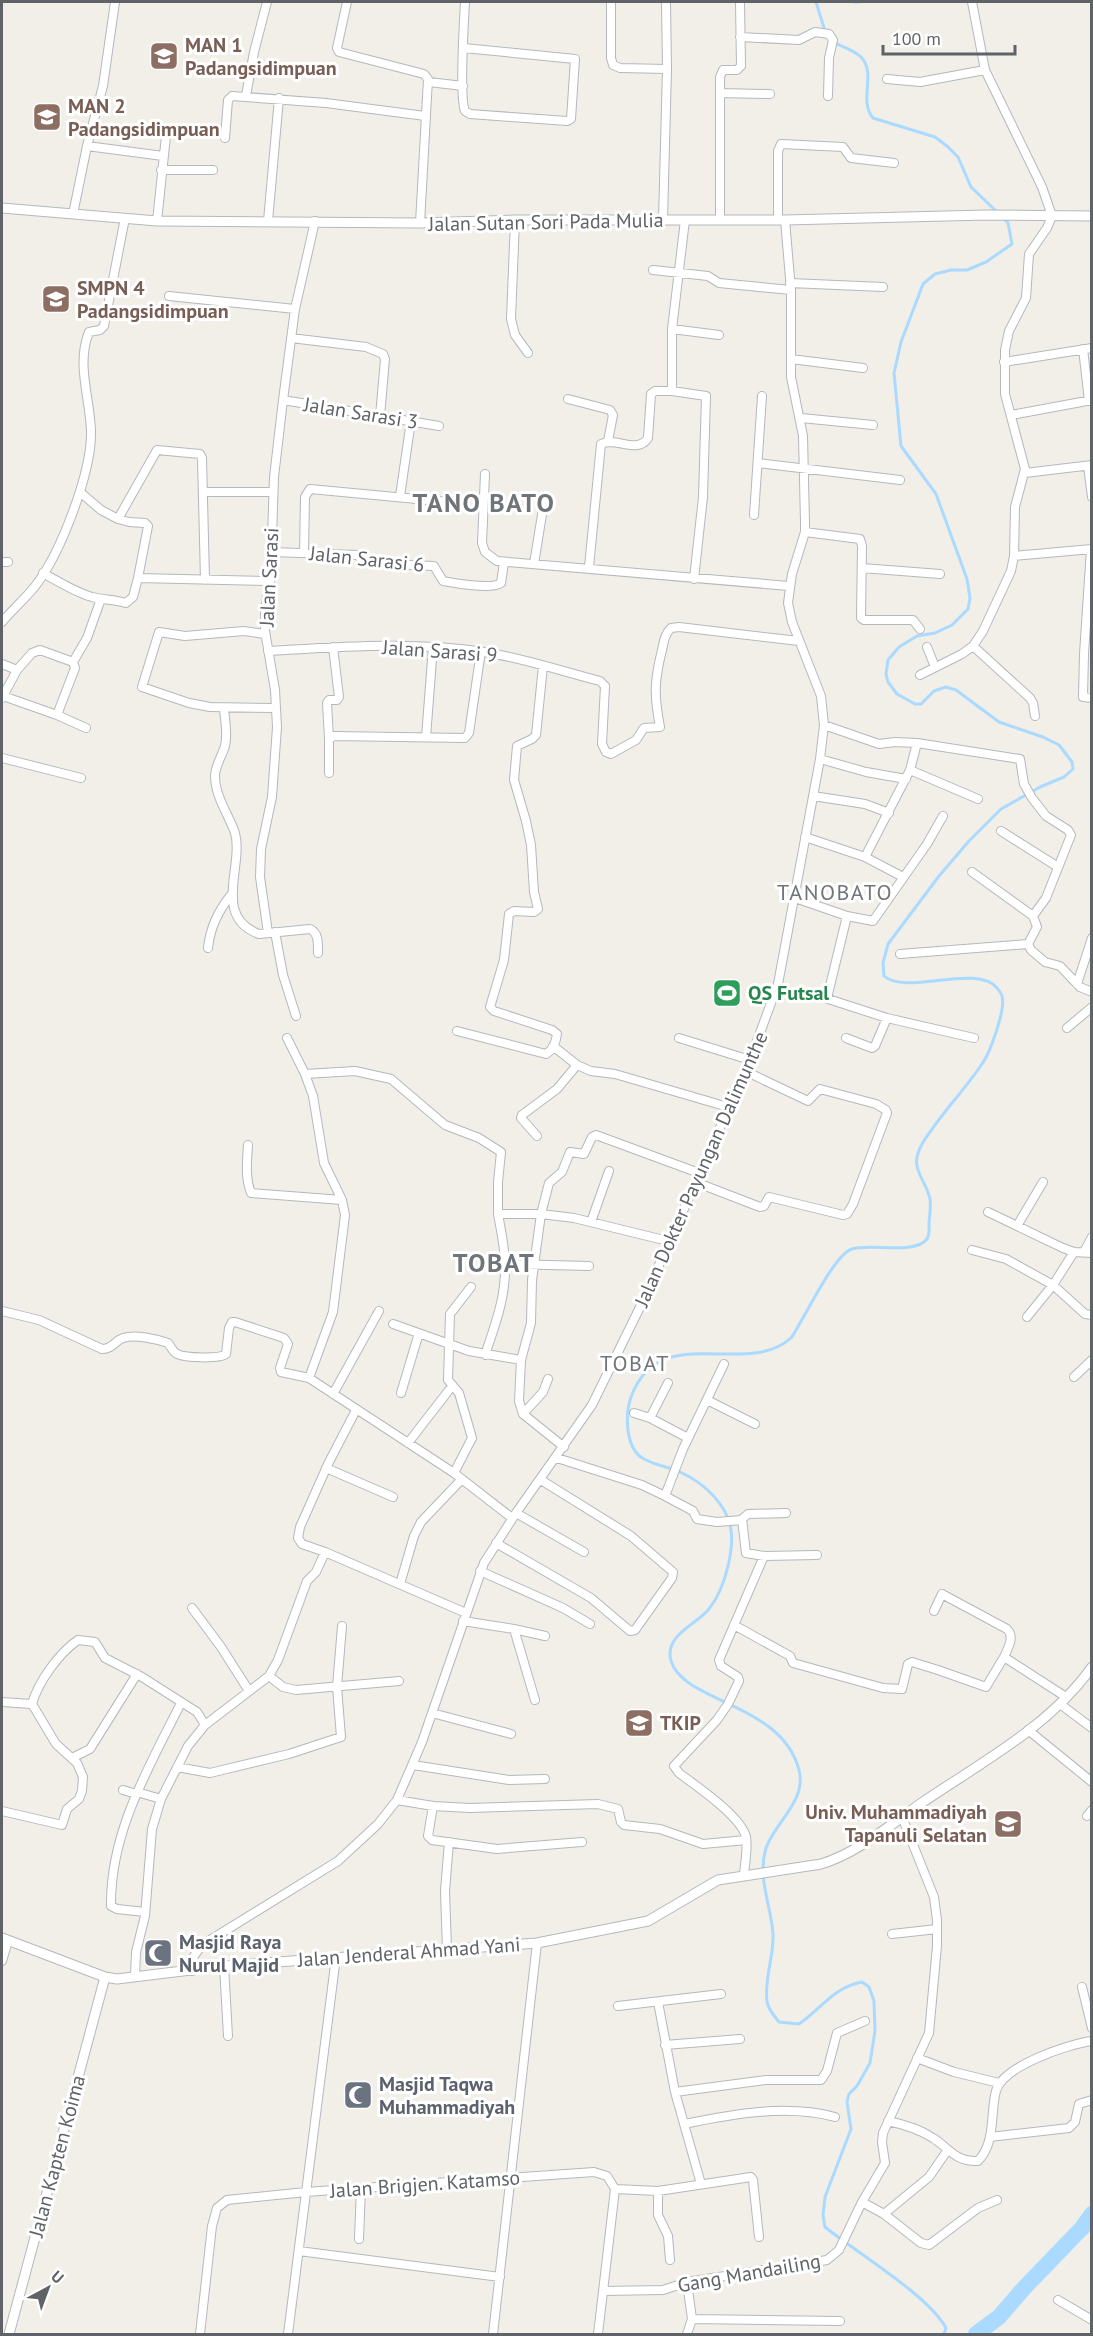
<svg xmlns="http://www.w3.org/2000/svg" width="1093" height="2336" font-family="'PT Sans',sans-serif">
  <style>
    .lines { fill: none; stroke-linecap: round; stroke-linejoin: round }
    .stream { stroke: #aadaff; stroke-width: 3 }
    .river { stroke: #aadaff; stroke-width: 16 }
    .minor-casing { stroke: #b5b8bc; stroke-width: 10 }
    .tertiary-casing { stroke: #b5b8bc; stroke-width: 11 }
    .minor { stroke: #fff; stroke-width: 8 }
    .tertiary { stroke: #fff; stroke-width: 9 }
    .labels { text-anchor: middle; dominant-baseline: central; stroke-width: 6; stroke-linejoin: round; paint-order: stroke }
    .education-label { font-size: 20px; font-weight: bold; fill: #785e54; stroke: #fff; text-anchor: start }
    .street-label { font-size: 20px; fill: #5f6368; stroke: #fff }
    .leisure-label { font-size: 20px; font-weight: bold; fill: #27864d; stroke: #fff; text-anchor: start }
    .worship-label { font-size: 20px; font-weight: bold; fill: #5b616d; stroke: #fff; text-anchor: start }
    .quarter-label { font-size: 22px; letter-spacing: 1.5px; fill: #70757a; stroke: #fff }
    .district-label { font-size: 26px; font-weight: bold; letter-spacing: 1.5px; fill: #70757a; stroke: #fff }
  </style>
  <rect width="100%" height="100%" fill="#f1efe8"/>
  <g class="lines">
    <!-- stream -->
    <path class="stream" d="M816 2 825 31
      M854 2H859
      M835 43C843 47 854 50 861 57 877 74 858 100 873 118L935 137 948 147 958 157 971 187 998 213
      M944 2334 946 2328C928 2295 857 2253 825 2227L823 2215 825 2197 851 2129 847 2102 849 2094 857 2086 870 2063 875 2031 874 2001 869 1987 862 1982C834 1987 821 2009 799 2024L779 2022C774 2015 768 2010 767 2001 764 1979 774 1957 773 1934 771 1905 757 1878 766 1848 775 1822 807 1801 799 1770 782 1703 684 1703 671 1661 664 1635 696 1625 709 1609 725 1589 738 1542 728 1518 719 1497 700 1481 680 1472 668 1467 655 1465 644 1459 625 1449 625 1415 631 1397 660 1319 745 1379 791 1338 804 1320 833 1255 852 1249 869 1243 915 1255 927 1239 930 1235 929 1227 929 1222 930 1214 931 1206 930 1199 925 1177 908 1169 922 1144 939 1116 963 1092 982 1064 990 1053 1006 1009 1002 996 1002 995 998 989 997 988 977 963 906 996 884 976L883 963 888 944 939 876 969 841 1001 809 1040 787 1064 777 1073 769 1072 762 1059 745 1043 737 999 722 956 690 946 687 934 691 921 704H915L897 694 888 682 886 674 888 660 899 647 917 636 935 633 952 625 968 609 970 598 967 579 936 494 901 446 894 373 901 342 923 284 935 274 951 270H967L986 262 1012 244 1008 223 1003 218"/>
    <!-- river -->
    <path class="river" d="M976 2334 999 2317 1025 2287 1082 2228 1092 2214"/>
    <!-- minor casing -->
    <g class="minor-casing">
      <path id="minor" d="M347 2 337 48 339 52 424 74 428 79 420 223
        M611 2V58L613 65 620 68 667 69
        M740 37 799 40 815 32 829 34 833 40 829 58 828 96
        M464 48 575 59 571 119 567 121 470 114 465 111C459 97 464 22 465 2
        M887 79 920 82 985 70
        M429 82 463 86
        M720 93 770 94
        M246 96 254 52 267 2
        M225 138 228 100 232 96 326 103 425 116
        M87 146 163 156
        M161 170H213
        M73 214 87 146 103 86 115 2
        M515 220 511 319 515 335 528 353
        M663 220 667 69 666 2
        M720 220V77L723 70H737L741 66 740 2
        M778 220V151L781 144 843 147 851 158 894 163
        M157 221 166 136
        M268 221 279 98
        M653 270 708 276 719 283 791 290
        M790 283 883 287
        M169 296 295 309
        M672 329 719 335
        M291 338 366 347 383 354 385 359 380 416
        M1083 349 1089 401
        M791 359 863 368
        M1004 362 1092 348
        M672 391V329L685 220
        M568 399 610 410 613 415 608 441
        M283 400 439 426
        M1011 415 1092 400
        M801 418 873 425
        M758 463 900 480
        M1088 466 1092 497
        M1025 473 1092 465
        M485 474 482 543 485 552 497 561 789 586
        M80 492 101 510 118 519 157 450 200 454 202 458 205 580
        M203 492H273
        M400 496 411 421
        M754 515 762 396
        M118 519 129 522 145 523 148 526 138 578
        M805 532 860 539 862 546 861 618 864 620H913L920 629
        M1091 549 1084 654 1083 697 1092 698
        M272 552 357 555 368 563 434 566 443 581C455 583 491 590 501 583L504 562
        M304 553 305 497 310 489 449 502
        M1014 556 1092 549
        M2 562H8
        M534 564 545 496
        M589 567 601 444C615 436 637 455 648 438L651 394 655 391H672L706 396 703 497 694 579
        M862 568 940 574
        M43 573C59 582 75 592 92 597 104 600 114 599 126 603L133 597 138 578 270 581
        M2 622C13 609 26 598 36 585 61 552 92 472 91 431 90 398 76 364 89 332L100 330 104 326 125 218
        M265 634 244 631 185 636 159 632 142 687 189 703 210 707 276 708
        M973 646 1030 698 1033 703 1035 716
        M927 647 935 667
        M268 651C339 647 413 641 484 652 523 658 561 671 600 681L605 686 602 744 606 752 611 754 636 740 644 728 660 727C654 695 654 682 662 650 664 642 664 635 671 628L679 627 799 641
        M73 662 87 638 101 599
        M2 664 17 670 32 653 40 650 73 662 75 668 57 715 86 728
        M920 675 962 654 973 646 983 631 1011 571 1014 556 1015 507 1025 469 1005 394V350L1009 331 1026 298 1029 254 1047 228 1052 216 1042 187 985 70 972 2
        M3 696 57 715
        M2 698 17 670
        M224 709C225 720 228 735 225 746 222 756 215 766 215 776 215 797 229 815 235 833 244 865 212 917 259 934L310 929C319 933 318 944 318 953
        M824 725 879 744 895 742 917 743 1020 759 1024 784 1032 798 1046 816 1068 830 1071 835 1046 898 1033 916
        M426 737 433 647
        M329 739 334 736 465 738 469 733 481 651
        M2 758 81 778
        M820 759 866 772 906 779
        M910 770 978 799
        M329 773V739L327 703 329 700H337L339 697 333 647
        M813 796 865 804 889 813
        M1001 831 1058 867
        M805 837 865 857 903 877
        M865 857 910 770 917 743
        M972 872 1033 916 1037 927 1028 944
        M795 898 847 916 873 921 927 844 943 816
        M847 916 828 994V999L887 1018 974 1038
        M275 932 283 975 296 1016
        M268 933 260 877 261 849 272 797 277 727 275 690 265 631V610L271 568 274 477 283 400 295 309 315 221
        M1028 944 1031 950 1045 962 1060 966 1080 987 1092 992
        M208 948C210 928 218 911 231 895
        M900 954 1028 944
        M1077 984 1092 938
        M1067 1028 1092 1007
        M457 1031 546 1054C553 1050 556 1042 557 1034L552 1030 494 1011 490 1007 504 960 509 914 514 911 534 912 538 909 534 892 531 845 526 821 514 780 517 746 532 739 536 735 543 666
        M287 1038 305 1074 313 1096 324 1163 342 1200 345 1215 333 1312 309 1378 454 1473 512 1518
        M679 1038 750 1060
        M846 1038 872 1048 875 1046 887 1018
        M553 1046 577 1065 591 1071 615 1074 728 1107
        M305 1074 355 1071 391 1079 445 1125 479 1138 501 1152 498 1182V1214
        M537 1136 521 1118 522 1115 557 1089 577 1065
        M248 1145C247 1162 245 1178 251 1193L342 1200
        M695 1182 760 1207 764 1206 769 1197 843 1215 847 1214 853 1204 887 1113 886 1110 876 1104 820 1089 808 1101 745 1071
        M988 1212 1063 1248 1074 1252 1092 1253
        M591 1222 609 1171
        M1017 1226 1043 1182
        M972 1250 1006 1259 1053 1285 1085 1314 1092 1315
        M1084 1252 1092 1237
        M505 1264 589 1266
        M2 1311 39 1320 102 1349C113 1349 114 1341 123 1338 135 1334 156 1339 168 1343 171 1347 173 1352 177 1354 185 1358 220 1359 226 1354L229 1328 232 1322H235L284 1338 288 1344 280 1368 281 1372 309 1378
        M1027 1317 1053 1285 1074 1252
        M393 1324 469 1351 521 1360
        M485 1355C495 1325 506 1297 505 1265 505 1248 501 1231 498 1214H541L549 1183 562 1172 570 1152 584 1154 592 1137 596 1135 699 1173
        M1074 1377 1092 1360
        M401 1393 419 1333
        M333 1394 379 1311
        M707 1400 755 1424
        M634 1413 650 1418 688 1438
        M523 1414 543 1392 548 1379
        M650 1418 668 1383
        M408 1443 449 1390
        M564 1447 523 1414 519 1401 521 1360 531 1323 532 1280 541 1214 574 1218 668 1241
        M557 1458 642 1485 665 1496 683 1449 724 1364
        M326 1468 393 1497
        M454 1473 472 1438 459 1393 448 1380 450 1314 471 1287
        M665 1496 693 1511 697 1519 717 1522 742 1520
        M516 1513 584 1552
        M786 1513 748 1514 742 1519 746 1553 764 1556 817 1555
        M496 1543 591 1598 630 1631 635 1630 672 1578 673 1572 631 1536 541 1480
        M325 1552 302 1544 298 1538 300 1527 328 1464 356 1410
        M480 1571 563 1608 590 1624
        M400 1584 414 1536 421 1522 462 1479
        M192 1608 221 1647 249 1691
        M934 1611 942 1594 1007 1629C1015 1637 1008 1648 1004 1657L1066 1697
        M463 1621 514 1629 545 1636
        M734 1625 790 1656 793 1663 883 1688 902 1689 908 1664 912 1662 938 1670 986 1687 1004 1657
        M514 1629 535 1700
        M269 1676 283 1687 296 1690 399 1681
        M2 1702 32 1704
        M1060 1704 1092 1728
        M432 1713 511 1734
        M1028 1730 1092 1782
        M72 1758 90 1749 137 1674
        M413 1765 509 1780 545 1779
        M177 1767 210 1773 289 1754 341 1737 337 1687 342 1626
        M123 1790 136 1794
        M137 1792 161 1799
        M397 1800 433 1806 470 1808 598 1804 618 1809 621 1822 624 1825 660 1829 703 1844 746 1840
        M433 1806 428 1836 432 1840 497 1849 582 1842
        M2 1811 62 1825 67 1809 79 1799 82 1791 83 1777 77 1763 56 1744 32 1704C38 1682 59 1653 78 1640L95 1642 105 1658 142 1677 197 1712 205 1725
        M1087 1816 1092 1810
        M902 1817 934 1897 937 1920V1946L929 2033 883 2133 882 2142 885 2163 862 2202 884 2214 921 2243 929 2245 978 2208 997 2200
        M744 1874C745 1862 748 1849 746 1837 741 1816 696 1786 679 1773L674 1766 717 1720 728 1704 739 1681 738 1677 721 1666 719 1660 764 1556
        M145 1912 117 1909 111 1906C110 1832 149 1767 181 1703
        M892 1934 937 1929
        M447 1949 445 1891 449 1842
        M2 1961 8 1941
        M224 1966 228 2036
        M192 1971 194 1956 202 1945 338 1861 378 1824 397 1800 422 1742 484 1563 516 1513 592 1405 643 1301 750 1060 778 984 820 759 824 725 821 696 792 622 788 603 792 574 805 532V523L803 436 791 377V290L785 220
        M135 1977 136 1952 145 1916 152 1829 161 1799 188 1746 205 1725 269 1676 278 1660 307 1581 316 1572 325 1552 466 1613
        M1082 1987 1092 2028
        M658 2002 675 2092 701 2184
        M618 2006 721 1994
        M665 2045 740 2039
        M917 2058 954 2072 999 2083
        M675 2092 766 2080H821L827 2071 837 2033 865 2021
        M888 2121C902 2124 921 2130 933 2138 949 2148 955 2162 978 2161 996 2143 990 2113 996 2091 1003 2066 1068 2044 1092 2041
        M684 2124C733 2114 786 2104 835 2117
        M990 2137 1069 2128 1075 2122 1079 2104 1092 2100
        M615 2189 658 2191 751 2177 753 2180 759 2237
        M658 2191V2215L668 2236 670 2260
        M884 2214 929 2177 947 2151
        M359 2239 361 2188
        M299 2251 500 2277
        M687 2282 692 2319 840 2321
        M603 2291 663 2290 687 2282 827 2260 839 2250 862 2202
        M1058 2300 1092 2320
        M200 2334 212 2226 217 2208 227 2200 306 2192 594 2172 607 2176 615 2189
        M288 2334 336 1957
        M493 2334 537 1943
        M598 2334 615 2189
        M687 2334 692 2319"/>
    </g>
    <!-- tertiary casing -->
    <g class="tertiary-casing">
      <path id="tertiary" d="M2 208 157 221 420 223 515 220H785L986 215 1092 216
        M2 1938 105 1977 117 1979 224 1966 537 1943 648 1921 718 1880 821 1864C858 1853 891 1824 923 1802 982 1762 1050 1726 1092 1667
        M9 2334 105 1977"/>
    </g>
    <!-- minor -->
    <use href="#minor" class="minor"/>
    <!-- tertiary -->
    <use href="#tertiary" class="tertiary"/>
  </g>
  <!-- icons -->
  <defs>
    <g id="university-square" transform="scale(1.5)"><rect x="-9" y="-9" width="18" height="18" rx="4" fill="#8d6e63" stroke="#fff"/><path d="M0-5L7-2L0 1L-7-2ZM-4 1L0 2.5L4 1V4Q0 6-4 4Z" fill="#fff"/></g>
    <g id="stadium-square" transform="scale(1.5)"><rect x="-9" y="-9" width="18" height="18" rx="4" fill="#2e9e5b" stroke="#fff"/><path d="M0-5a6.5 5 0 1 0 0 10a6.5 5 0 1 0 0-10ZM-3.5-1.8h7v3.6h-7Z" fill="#fff"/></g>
    <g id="school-square" transform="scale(1.5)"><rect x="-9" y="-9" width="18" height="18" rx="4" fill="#8d6e63" stroke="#fff"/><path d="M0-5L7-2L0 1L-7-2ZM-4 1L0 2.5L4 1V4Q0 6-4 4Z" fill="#fff"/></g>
    <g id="mosque-square" transform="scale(1.5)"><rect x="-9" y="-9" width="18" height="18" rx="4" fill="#6b7280" stroke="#fff"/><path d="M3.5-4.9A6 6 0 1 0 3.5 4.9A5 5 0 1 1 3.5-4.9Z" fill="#fff"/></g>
  </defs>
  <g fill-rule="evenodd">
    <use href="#university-square" x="164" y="56"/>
    <use href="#university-square" x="47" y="117"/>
    <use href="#university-square" x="56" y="299"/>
    <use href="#stadium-square" x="727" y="993"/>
    <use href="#school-square" x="639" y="1723"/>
    <use href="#university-square" x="1008" y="1824"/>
    <use href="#mosque-square" x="158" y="1953"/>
    <use href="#mosque-square" x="358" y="2095"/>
  </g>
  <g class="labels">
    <!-- education labels -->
    <g class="education-label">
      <text x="185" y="45">MAN 1<tspan x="185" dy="23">Padangsidimpuan</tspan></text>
      <text x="68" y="106">MAN 2<tspan x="68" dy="23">Padangsidimpuan</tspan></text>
      <text x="77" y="288">SMPN 4<tspan x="77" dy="23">Padangsidimpuan</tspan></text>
      <text x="660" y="1723">TKIP</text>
      <text x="987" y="1812" text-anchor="end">Univ. Muhammadiyah<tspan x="987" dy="23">Tapanuli Selatan</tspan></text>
    </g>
    <!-- street labels -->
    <g class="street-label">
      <text transform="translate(546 222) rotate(-1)">Jalan Sutan Sori Pada Mulia</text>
      <text transform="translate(361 413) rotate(9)">Jalan Sarasi 3</text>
      <text transform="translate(367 559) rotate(6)">Jalan Sarasi 6</text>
      <text transform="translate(269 577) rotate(-87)">Jalan Sarasi</text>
      <text transform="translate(440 651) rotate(4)">Jalan Sarasi 9</text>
      <text transform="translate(701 1169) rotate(-66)">Jalan Dokter Payungan Dalimunthe</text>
      <text transform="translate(409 1952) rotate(-4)">Jalan Jenderal Ahmad Yani</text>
      <text transform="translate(57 2156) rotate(-75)">Jalan Kapten Koima</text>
      <text transform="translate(425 2184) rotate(-4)">Jalan Brigjen. Katamso</text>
      <text transform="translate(749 2273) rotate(-10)">Gang Mandailing</text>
    </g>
    <!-- leisure labels -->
    <g class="leisure-label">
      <text x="748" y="993">QS Futsal</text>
    </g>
    <!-- worship labels -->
    <g class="worship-label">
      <text x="179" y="1942">Masjid Raya<tspan x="179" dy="23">Nurul Majid</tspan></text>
      <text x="379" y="2084">Masjid Taqwa<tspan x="379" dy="23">Muhammadiyah</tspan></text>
    </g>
    <!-- quarter labels -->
    <g class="quarter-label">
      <text x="835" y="892">TANOBATO</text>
      <text x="635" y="1363">TOBAT</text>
    </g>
    <!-- district labels -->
    <g class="district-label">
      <text x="484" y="502">TANO BATO</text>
      <text x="494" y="1262">TOBAT</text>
    </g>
  </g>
  <!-- border -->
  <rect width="1093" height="2336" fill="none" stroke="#5f6368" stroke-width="6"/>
  <!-- north arrow -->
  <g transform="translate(48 2288) rotate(41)" stroke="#ffffff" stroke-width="4.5" paint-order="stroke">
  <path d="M0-4.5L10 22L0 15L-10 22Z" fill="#5f6368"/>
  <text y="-9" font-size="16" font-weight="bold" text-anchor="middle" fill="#5f6368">U</text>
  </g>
  <!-- scale -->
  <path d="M883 45v9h132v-9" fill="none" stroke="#5f6368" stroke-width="3"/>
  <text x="892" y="45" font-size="18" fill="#5f6368" stroke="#ffffff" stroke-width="4.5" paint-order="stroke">100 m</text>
</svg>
